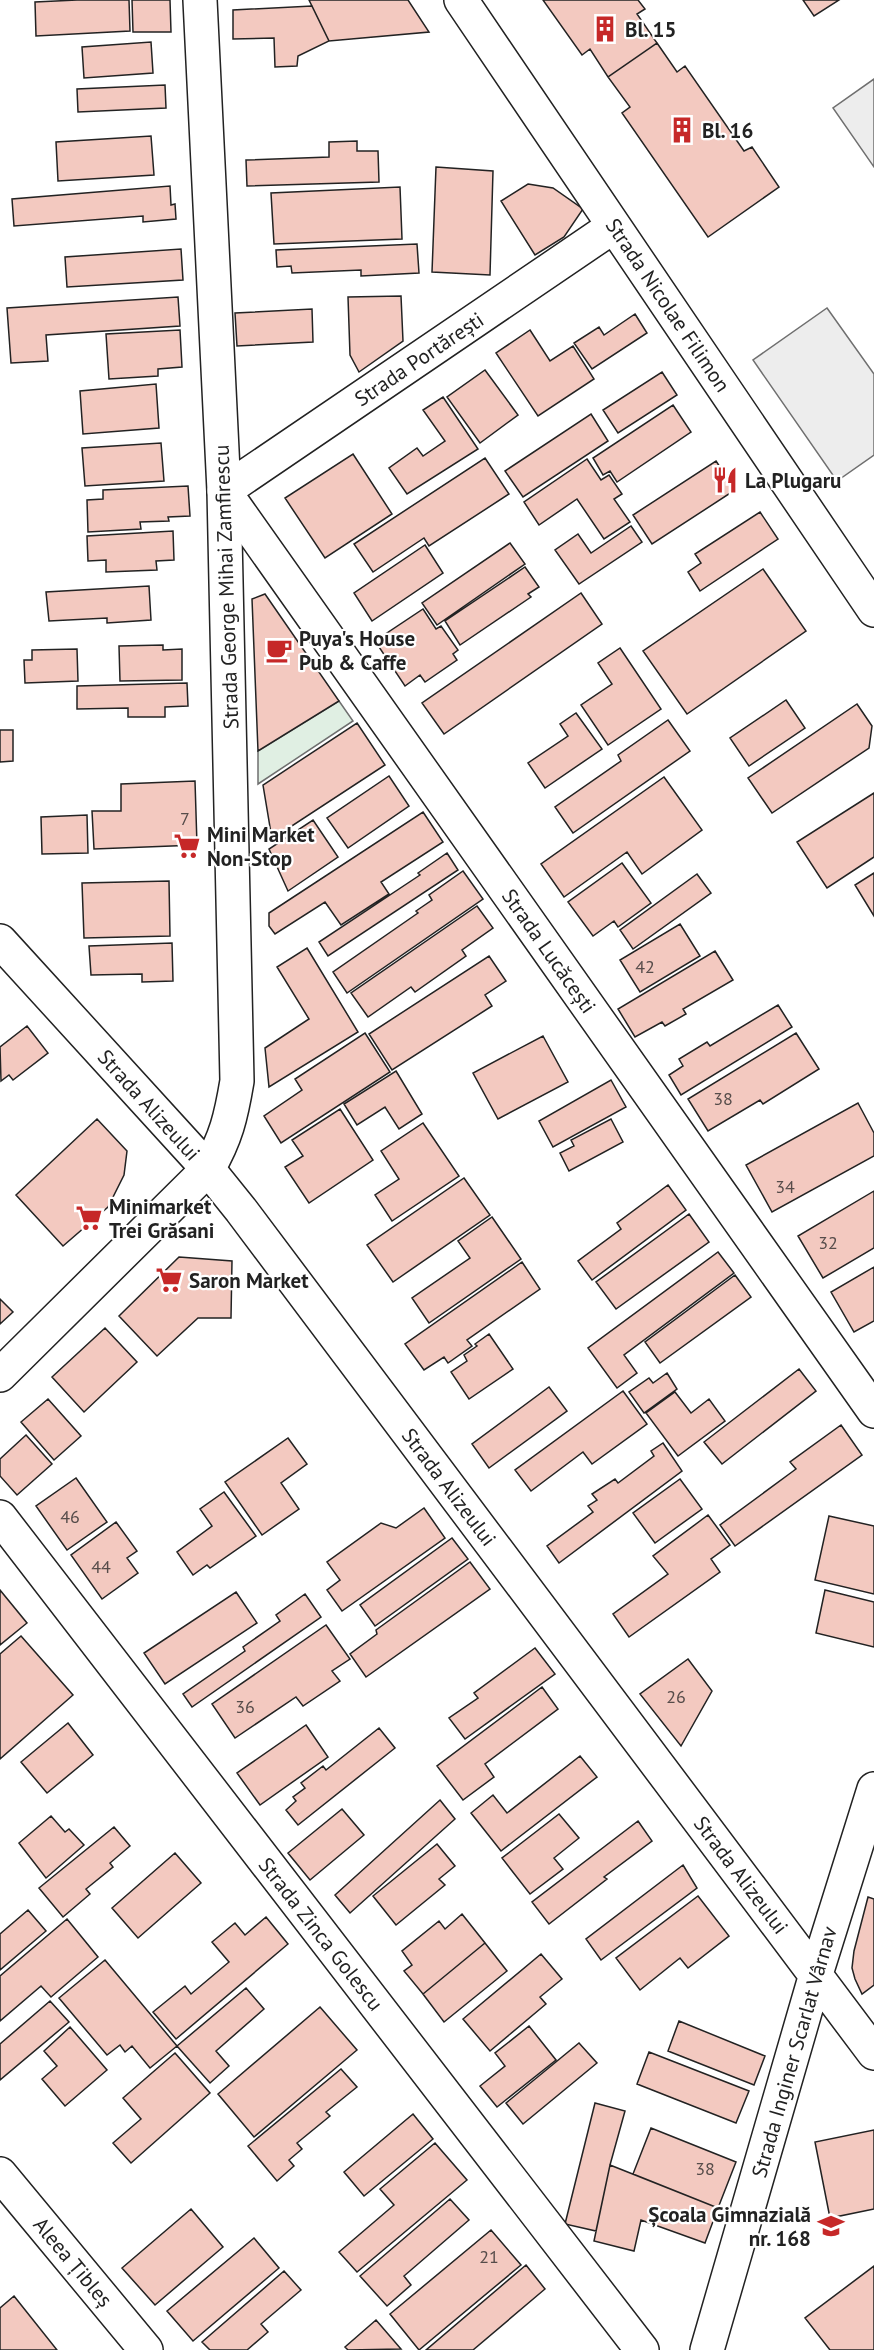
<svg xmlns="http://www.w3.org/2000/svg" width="874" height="2350" font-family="'PT Sans',sans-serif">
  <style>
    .green { fill: #e0efe3; stroke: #6f6f6f; stroke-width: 1.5 }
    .parking { fill: #ededed; stroke: #6f6f6f; stroke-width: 1.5 }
    .building { fill: #f3c9c0; stroke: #222; stroke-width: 1.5 }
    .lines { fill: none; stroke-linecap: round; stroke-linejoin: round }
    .minor-casing { stroke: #222; stroke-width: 36 }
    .tertiary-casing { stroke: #222; stroke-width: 36 }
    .minor { stroke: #fff; stroke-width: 33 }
    .tertiary { stroke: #fff; stroke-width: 33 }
    .labels { text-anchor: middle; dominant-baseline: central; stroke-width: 4.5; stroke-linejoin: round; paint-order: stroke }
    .number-label { font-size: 18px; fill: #564c4a }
    .poi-label { font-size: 21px; font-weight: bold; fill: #222; stroke: #fff; text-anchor: start }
    .street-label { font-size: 21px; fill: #222; stroke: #fff }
  </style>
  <rect width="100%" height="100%" fill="#fff"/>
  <!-- green -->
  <path class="green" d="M339 701 353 721 258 784V751Z"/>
  <!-- parking -->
  <path class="parking" d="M874 79V167L833 108Z
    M827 308 874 374V455L837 481 753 360Z"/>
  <!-- building -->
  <path class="building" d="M77 0H129L130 31 36 36 35 2Z
    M132 0H170L171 32H133Z
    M309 0H408L429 32 329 41Z
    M543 0H638L645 9 637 14 657 43 608 77 590 49 582 55Z
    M803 0H839L814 16Z
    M312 6 329 41 298 56 297 66 275 67 274 38 233 39V10Z
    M151 42 153 73 84 78 82 47Z
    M657 43 677 72 685 66 744 151 752 147 779 187 708 237 622 113 630 107 608 77Z
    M165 85 166 108 78 112 77 89Z
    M151 136 154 175 58 181 56 142Z
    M357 141V151H378L379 182 247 186 246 160 329 157V142Z
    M436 167 493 171 490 275 432 272Z
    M528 184 553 188 583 209 564 237 535 255 501 201Z
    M170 186 171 205 175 204 176 219 143 222V216L14 226 12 199Z
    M400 187 402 239 274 244 271 193Z
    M417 244 419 273 361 276V270L292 273 291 266 277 267 276 250Z
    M181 249 183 280 67 287 65 257Z
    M401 296 403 341 359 372 350 355 348 297Z
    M178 297 180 326 46 335 48 361 11 363 7 308Z
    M312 309 313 342 237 346 235 313Z
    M635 314 647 333 592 369 574 343 599 327 604 335Z
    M180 330 182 367 158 369V376L109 379 106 334Z
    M530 330 550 361 573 346 594 379 538 416 496 353Z
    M485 370 518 415 480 443 447 397Z
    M662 372 677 395 618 433 603 410Z
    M156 384 159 428 83 434 80 391Z
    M443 397 478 449 407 494 389 468 417 448 423 456 445 441 423 410Z
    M673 405 691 432 617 482 610 471 603 475 593 458Z
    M591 414 608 441 523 497 505 471Z
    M161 443 164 481 85 486 82 448Z
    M353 454 392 514 325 558 285 498Z
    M485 458 509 494 429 546 424 538 373 572 354 544Z
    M587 459 601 480 609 475 622 494 614 499 630 522 604 539 577 499 539 525 524 502Z
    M716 461 735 490 652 544 633 515Z
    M188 486 190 516 168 517 169 521 140 522 141 529 88 532 87 500 103 499V490Z
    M760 512 778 539 700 591 688 572 701 563 695 554Z
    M631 526 642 542 579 584 555 550 578 534 591 553Z
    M173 531 174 560 156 561 157 570 106 572V560L88 561 87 536Z
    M510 543 525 564 437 625 422 603Z
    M425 545 443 573 372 621 354 593Z
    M525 567 539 587 528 594 531 597 460 645 445 621Z
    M763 569 806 631 687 714 643 651Z
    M149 586 151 620 107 623V618L49 621 46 592Z
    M581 593 602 624 444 734 422 703Z
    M265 594 339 701 258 751 252 599Z
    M423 609 436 629 441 626 458 650 453 654 457 660 425 682 420 675 405 686 375 641Z
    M163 645V650L182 649V680L120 681 119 646Z
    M620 648 661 709 608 745 581 705 612 684 598 663Z
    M77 649 78 681 25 683 24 660H32V650Z
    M187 683 188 706 165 707V717H128V708L77 709V686Z
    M786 700 805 728 749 766 730 738Z
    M857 704 872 726 869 748 772 813 748 778Z
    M576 713 602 749 545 788 528 763 568 736 560 724Z
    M668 720 690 751 573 833 555 807 621 761 618 755Z
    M357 723 385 765 272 839 263 785Z
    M0 730H13V761L0 762Z
    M389 776 409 806 348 848 327 818Z
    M664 777 702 830 642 874 627 852 564 897 541 864Z
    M195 781 197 845 94 849 92 811H121V784Z
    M874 793V857L827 888 797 842Z
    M423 812 443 842 381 882 389 894 341 925 325 902 275 934 269 926V913Z
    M87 815 88 853 42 854 41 817Z
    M313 820 338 857 288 891 269 849Z
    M447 853 458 870 328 956 319 942 420 875 418 873Z
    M622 863 651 903 618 927 614 921 593 936 568 902Z
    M463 871 483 899 347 993 333 972 418 913 416 911 432 900 429 895Z
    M874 873V916L855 885Z
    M697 874 711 893 633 949 620 930Z
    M169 881 170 936 84 938 82 883Z
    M477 906 493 928 462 950 466 956 415 992 411 987 368 1017 351 993Z
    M680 924 700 956 640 992 620 960Z
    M172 943 173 981 142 982V974L91 975 89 946Z
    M307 948 358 1032 269 1087 265 1048 309 1019 277 967Z
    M715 951 733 980 683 1009 686 1014 665 1026 662 1022 635 1037 618 1009Z
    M489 956 506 981 485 995 492 1006 392 1070 369 1034Z
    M778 1005 792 1027 681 1095 669 1075 683 1066 679 1059 707 1042 710 1046Z
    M27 1026 48 1053 13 1080 9 1075 1 1081 0 1047Z
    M365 1033 390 1072 281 1143 264 1116 302 1090 295 1079Z
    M796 1033 819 1069 763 1104 760 1100 708 1131 688 1099Z
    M543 1036 568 1082 498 1119 473 1073Z
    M396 1071 422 1114 399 1129 385 1107 357 1125 344 1104Z
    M611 1080 626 1107 553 1147 539 1121Z
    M858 1103 874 1133V1156L772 1212 746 1165Z
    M340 1109 373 1160 309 1203 285 1167 303 1156 292 1140Z
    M97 1119 127 1151 124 1175 108 1207 63 1246 16 1195Z
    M611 1119 623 1142 569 1171 560 1153 574 1146 571 1140Z
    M423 1123 459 1176 392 1221 375 1195 399 1179 381 1151Z
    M464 1178 490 1215 393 1282 367 1245Z
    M668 1185 686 1210 592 1280 578 1261 621 1229 617 1223Z
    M874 1191V1248L823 1278 798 1236Z
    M689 1214 709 1242 616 1309 596 1282Z
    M492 1217 521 1259 429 1323 412 1298 470 1258 458 1241Z
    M718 1252 734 1273 624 1355 637 1373 617 1388 588 1348Z
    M179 1257 232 1261 231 1318H198L157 1356 119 1316Z
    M522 1262 540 1289 467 1340 472 1346 448 1363 444 1357 424 1370 405 1344Z
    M874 1267V1321L854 1332 831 1292Z
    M735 1275 751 1297 660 1363 645 1342Z
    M0 1299 13 1312 0 1324Z
    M105 1328 137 1362 84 1412 52 1377Z
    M489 1334 513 1369 469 1399 451 1372 467 1361 464 1355 477 1346 475 1344Z
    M799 1369 816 1391 722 1464 704 1442Z
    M667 1373 677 1389 644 1413 629 1392 649 1378 653 1383Z
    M549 1387 567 1411 489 1468 472 1444Z
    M623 1391 647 1424 592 1464 583 1452 531 1491 515 1470Z
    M675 1392 691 1413 709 1399 725 1421 678 1456 646 1413Z
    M48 1399 81 1436 54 1460 21 1422Z
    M841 1425 862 1455 735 1546 720 1525 796 1469 790 1462Z
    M26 1435 52 1464 17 1495 0 1476V1459Z
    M288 1438 307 1464 281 1483 299 1509 262 1535 225 1482Z
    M663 1443 682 1471 559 1563 547 1546 593 1512 588 1506 597 1500 592 1494 615 1479 618 1483 654 1456 651 1451Z
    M76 1478 107 1522 67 1550 36 1506Z
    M680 1479 702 1509 655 1543 633 1513Z
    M224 1492 256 1536 210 1568 207 1565 193 1575 177 1552 212 1526 200 1509Z
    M424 1508 445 1538 342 1611 327 1590 340 1580 327 1562 381 1523 396 1528Z
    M708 1515 730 1545 711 1559 720 1572 629 1637 613 1614 668 1574 653 1556Z
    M829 1516 874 1526V1594L815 1580Z
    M116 1522 137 1551 127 1558 138 1573 102 1599 71 1555Z
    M452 1538 468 1559 375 1626 360 1605Z
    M470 1562 490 1589 366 1677 350 1654 377 1634 376 1630Z
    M0 1590 27 1623 0 1645Z
    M825 1590 874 1602V1647L816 1633Z
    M236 1592 257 1623 165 1684 144 1653Z
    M305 1594 321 1617 192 1707 183 1694 245 1651 243 1647 280 1621 276 1615Z
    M326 1625 350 1659 332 1671 340 1681 303 1706 296 1697 235 1738 212 1704Z
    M21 1636 73 1695 0 1759V1654Z
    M535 1648 555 1674 465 1739 449 1718 478 1698 474 1693Z
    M688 1659 712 1691 681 1746 640 1694Z
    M542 1687 558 1709 485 1764 494 1777 463 1800 437 1766Z
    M68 1723 93 1755 47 1793 21 1762Z
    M306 1725 328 1757 260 1805 237 1773Z
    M379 1728 395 1748 298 1825 286 1810 296 1801 293 1797 305 1788 301 1783 323 1766 326 1770Z
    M580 1756 597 1777 501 1851 471 1813 493 1795 507 1813Z
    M440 1800 455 1819 350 1913 335 1895Z
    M342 1809 364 1835 310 1880 288 1853Z
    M559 1814 579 1838 554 1858 563 1869 530 1894 502 1858Z
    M51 1816 65 1832 69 1829 84 1845 46 1878 19 1843Z
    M638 1821 652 1841 604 1877 607 1879 549 1924 532 1902Z
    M114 1827 130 1846 110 1863 113 1867 86 1889 90 1894 63 1917 39 1888Z
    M437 1844 455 1866 439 1879 445 1885 396 1925 373 1896Z
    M175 1853 201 1883 138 1938 112 1908Z
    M683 1865 697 1888 601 1960 586 1939Z
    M698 1896 729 1936 688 1968 680 1958 640 1990 616 1958Z
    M868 1897 874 1899V1985L862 1994 855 1979 852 1968 854 1951Z
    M28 1910 46 1931 0 1970V1934Z
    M462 1914 485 1943 423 1994 404 1971 412 1965 402 1951 439 1921 445 1929Z
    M266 1917 288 1944 176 2039 153 2012 185 1986 191 1994 229 1962 212 1942 235 1923 245 1935Z
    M67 1919 98 1957 51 1997 41 1986 0 2021V1976Z
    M485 1943 507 1971 444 2022 423 1994Z
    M541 1954 562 1979 540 1997 546 2004 490 2051 463 2019Z
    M105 1960 177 2046 150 2068 132 2046 125 2052 120 2045 107 2055 59 1998Z
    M246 1988 264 2009 216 2051 229 2066 210 2083 177 2046Z
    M50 2001 69 2022 0 2080V2044Z
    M320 2007 357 2050 254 2137 218 2094Z
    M679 2021 765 2056 754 2085 668 2051Z
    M529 2026 556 2060 497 2107 480 2086 505 2066 495 2053Z
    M70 2027 107 2070 65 2106 42 2079 57 2066 44 2051Z
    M579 2043 597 2063 523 2124 506 2103Z
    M649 2052 749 2091 736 2123 637 2084Z
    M175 2053 210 2093 131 2163 113 2143 141 2119 123 2098Z
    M341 2069 357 2087 326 2112 330 2116 297 2143 302 2149 289 2160 294 2166 277 2181 248 2146Z
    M595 2103 625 2111 610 2165 596 2231 565 2224Z
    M413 2114 433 2139 364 2196 344 2172Z
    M651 2128 736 2162 718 2208 633 2174Z
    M874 2130V2209L830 2218 815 2142Z
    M435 2143 467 2180 357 2272 339 2252 394 2205 380 2189Z
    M610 2165 718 2208 705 2243 641 2220 634 2251 594 2241Z
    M450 2199 469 2220 404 2276 411 2285 387 2306 360 2276Z
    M191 2209 223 2247 155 2305 122 2268Z
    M491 2230 521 2265 419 2350 390 2314Z
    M254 2238 279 2268 193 2341 167 2311Z
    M526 2265 545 2289 473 2350H426Z
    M874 2266V2350H830L805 2318Z
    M284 2271 301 2290 261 2324 268 2332 247 2350H210L202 2342Z
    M14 2296 57 2350H0V2308Z
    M376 2320 401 2349 348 2350 345 2347Z"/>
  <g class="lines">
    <!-- minor casing -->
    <g class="minor-casing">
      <path id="minor" d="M461 0 874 610
        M614 226 224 491 874 1411
        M0 941 208 1169 241 1210 874 2053
        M0 1517 642 2350
        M0 2174 146 2350
        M707 2350 816 1974 874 1789"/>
    </g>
    <!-- tertiary casing -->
    <g class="tertiary-casing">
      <path id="tertiary" d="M0 1375 208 1169C226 1138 231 1117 237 1081L224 491 200 0"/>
    </g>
    <!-- minor -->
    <use href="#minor" class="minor"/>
    <!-- tertiary -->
    <use href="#tertiary" class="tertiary"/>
  </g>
  <!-- icons -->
  <defs>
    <g id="building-bare" transform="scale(2.07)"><path d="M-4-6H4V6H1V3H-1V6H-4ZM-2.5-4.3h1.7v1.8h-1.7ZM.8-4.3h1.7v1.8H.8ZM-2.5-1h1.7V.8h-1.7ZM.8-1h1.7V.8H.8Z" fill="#c62828" stroke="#fff" stroke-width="2.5" paint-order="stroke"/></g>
    <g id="restaurant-bare" transform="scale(2.07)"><path d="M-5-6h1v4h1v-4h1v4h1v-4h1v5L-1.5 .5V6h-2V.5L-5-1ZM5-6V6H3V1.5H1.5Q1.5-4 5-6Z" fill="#c62828" stroke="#fff" stroke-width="2.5" paint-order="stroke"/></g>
    <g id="cafe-bare" transform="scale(2.07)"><path d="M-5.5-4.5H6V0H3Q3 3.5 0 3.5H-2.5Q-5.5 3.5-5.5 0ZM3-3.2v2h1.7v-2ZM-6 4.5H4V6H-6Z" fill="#c62828" stroke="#fff" stroke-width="2.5" paint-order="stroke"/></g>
    <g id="supermarket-bare" transform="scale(2.07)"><path d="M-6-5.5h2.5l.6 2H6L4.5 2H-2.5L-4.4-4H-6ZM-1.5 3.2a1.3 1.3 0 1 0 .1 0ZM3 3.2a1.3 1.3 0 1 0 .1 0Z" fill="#c62828" stroke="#fff" stroke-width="2.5" paint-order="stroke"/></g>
    <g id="school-bare" transform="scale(2.07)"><path d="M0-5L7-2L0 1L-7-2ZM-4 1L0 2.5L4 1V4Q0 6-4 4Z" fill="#c62828" stroke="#fff" stroke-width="2.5" paint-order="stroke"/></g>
  </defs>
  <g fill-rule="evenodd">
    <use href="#building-bare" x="605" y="29"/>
    <use href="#building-bare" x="682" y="130"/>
    <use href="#restaurant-bare" x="725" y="480"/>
    <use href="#cafe-bare" x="279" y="650"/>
    <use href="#supermarket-bare" x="187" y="846"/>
    <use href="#supermarket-bare" x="89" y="1218"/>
    <use href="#supermarket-bare" x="169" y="1280"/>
    <use href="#school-bare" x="831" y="2226"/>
  </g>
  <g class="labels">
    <!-- number labels -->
    <g class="number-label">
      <text x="185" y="818">7</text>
      <text x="645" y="966">42</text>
      <text x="723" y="1098">38</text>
      <text x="785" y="1186">34</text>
      <text x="828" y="1242">32</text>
      <text x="70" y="1516">46</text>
      <text x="101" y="1566">44</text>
      <text x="676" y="1696">26</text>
      <text x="245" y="1706">36</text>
      <text x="705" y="2168">38</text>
      <text x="489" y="2256">21</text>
    </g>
    <!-- poi labels -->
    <g class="poi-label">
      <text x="625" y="29">Bl. 15</text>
      <text x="702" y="130">Bl. 16</text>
      <text x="745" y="480">La Plugaru</text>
      <text x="299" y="638">Puya's House<tspan x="299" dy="24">Pub &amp; Caffe</tspan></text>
      <text x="207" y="834">Mini Market<tspan x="207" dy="24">Non-Stop</tspan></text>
      <text x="109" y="1206">Minimarket<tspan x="109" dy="24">Trei Grăsani</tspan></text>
      <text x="189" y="1280">Saron Market</text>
      <text x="811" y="2214" text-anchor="end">Școala Gimnazială<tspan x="811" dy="24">nr. 168</tspan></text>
    </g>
    <!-- street labels -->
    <g class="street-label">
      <text transform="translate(668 305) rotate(56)">Strada Nicolae Filimon</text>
      <text transform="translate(419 359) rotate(-34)">Strada Portărești</text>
      <text transform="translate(226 587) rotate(-92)">Strada George Mihai Zamfirescu</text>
      <text transform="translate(549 951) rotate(55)">Strada Lucăcești</text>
      <text transform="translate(149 1105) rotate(48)">Strada Alizeului</text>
      <text transform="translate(449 1487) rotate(53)">Strada Alizeului</text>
      <text transform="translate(741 1875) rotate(53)">Strada Alizeului</text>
      <text transform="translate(321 1934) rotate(52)">Strada Zinca Golescu</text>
      <text transform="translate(794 2052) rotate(-74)">Strada Inginer Scarlat Vârnav</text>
      <text transform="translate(73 2262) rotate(50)">Aleea Țibleș</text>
    </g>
  </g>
</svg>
